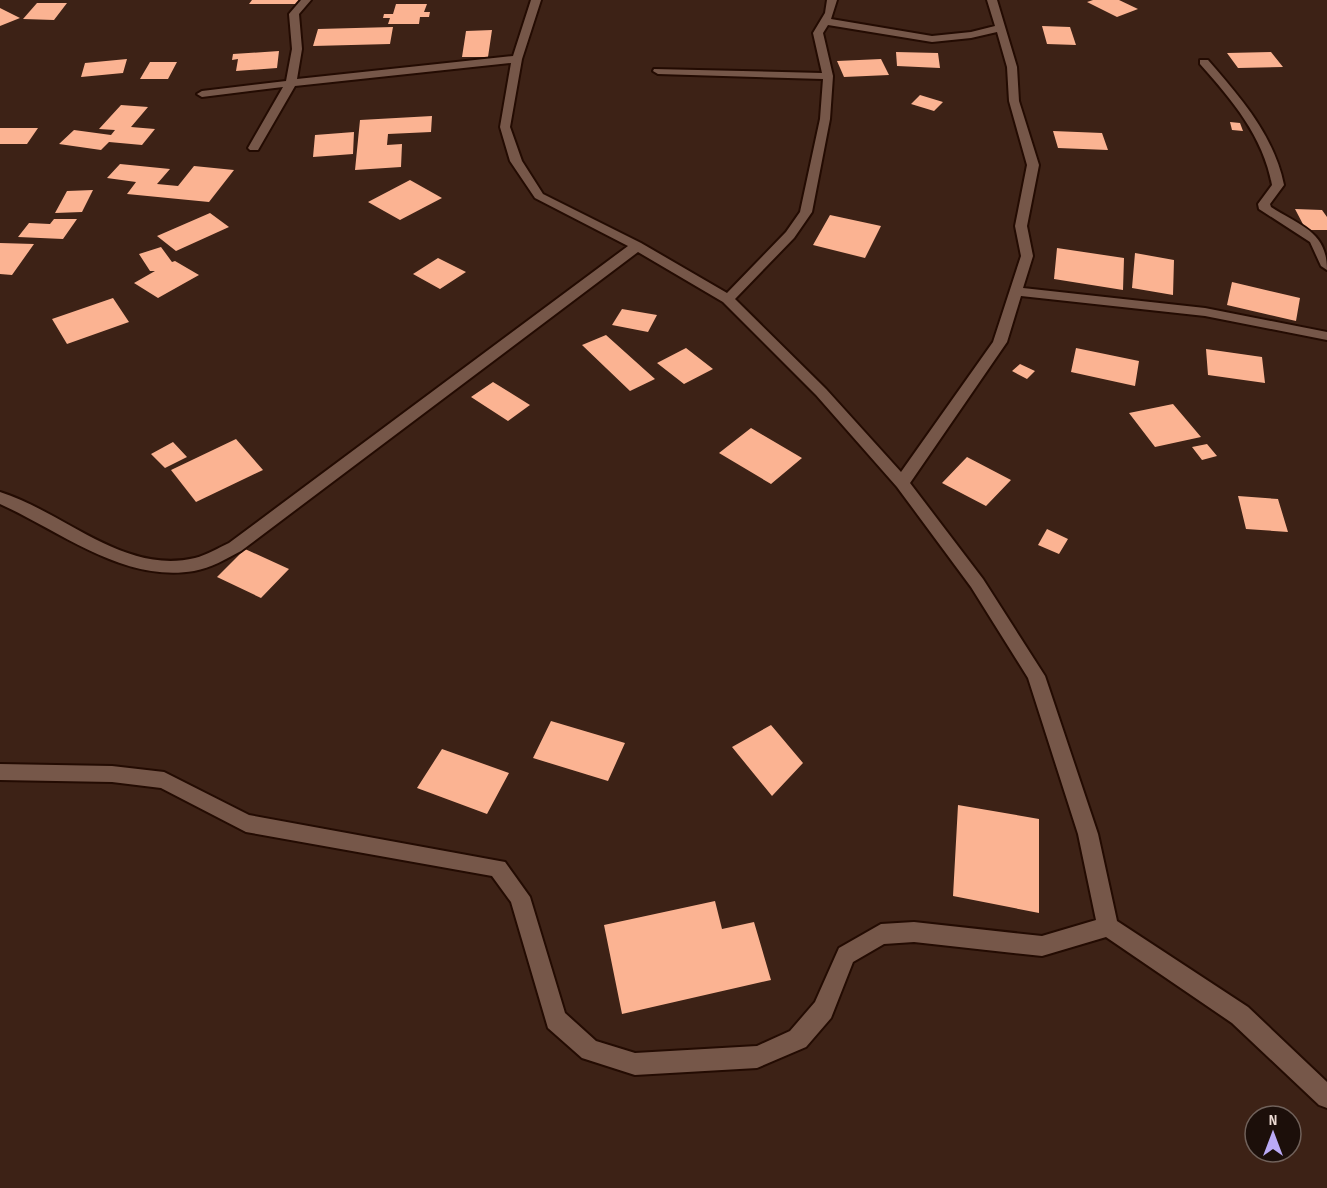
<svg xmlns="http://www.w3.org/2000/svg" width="1327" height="1188" font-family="'Sofia Sans Condensed',sans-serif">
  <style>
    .building { fill: #fbb392 }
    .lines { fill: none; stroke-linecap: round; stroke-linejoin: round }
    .minor-casing { stroke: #230b02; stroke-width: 4 }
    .minor { fill: #765749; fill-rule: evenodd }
  </style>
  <rect width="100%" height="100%" fill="#3d2216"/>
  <!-- building -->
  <path class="building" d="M252 0H300L297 4H249Z
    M1093 0H1119L1138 9 1117 17 1087 2Z
    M37 3H67L54 20 23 19Z
    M396 4H427L424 12H430L429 17H420L419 24H388L390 18H383L384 14H393Z
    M0 8 20 18 0 26Z
    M1042 26 1070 27 1076 45 1047 44Z
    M393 27 390 44 313 46 318 29Z
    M492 30 488 57H462L466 31Z
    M279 51 277 68 236 71 238 59 232 60 233 54Z
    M896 52 938 53 940 68 897 66Z
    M1271 52 1283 67 1238 68 1227 53Z
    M127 59 123 73 81 77 85 63Z
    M881 59 889 75 844 77 837 61Z
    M150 62H177L168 79H140Z
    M920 95 943 102 934 111 911 104Z
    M121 105 148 107 131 127 155 129 142 145 109 142 101 150 59 144 74 130 111 135 115 130 99 129Z
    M432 116 431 132 388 134 387 145 402 144 401 167 355 170 360 120Z
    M1230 122 1240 123 1243 131 1232 130Z
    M0 128H38L27 144H0Z
    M1053 131 1102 133 1108 150 1058 148Z
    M354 132 353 154 313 157 315 135Z
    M120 164 170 169 157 184 178 186 194 166 234 170 209 202 127 194 136 182 107 178Z
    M410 180 442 198 400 220 368 202Z
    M93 190 82 212 55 213 67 191Z
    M1295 209 1322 210 1327 217V230H1306Z
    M210 213 229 227 176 251 157 236Z
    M830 215 881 226 865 258 813 245Z
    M54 219H77L63 239 18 237 29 223 50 224Z
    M0 243 34 244 12 275 0 274Z
    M161 247 172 262 175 261 199 275 158 298 134 283 155 271H150L139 254Z
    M1057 248 1124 258 1123 290 1054 279Z
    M1135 253 1174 260 1173 295 1132 288Z
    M438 258 466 272 440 289 413 274Z
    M1232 282 1300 298 1296 321 1227 305Z
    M113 298 129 322 67 344 52 319Z
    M622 309 657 315 648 332 612 325Z
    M606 335 655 379 630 391 582 345Z
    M686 348 713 369 684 384 657 363Z
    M1076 348 1139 361 1135 386 1071 372Z
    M1206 349 1262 357 1265 383 1208 375Z
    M1020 364 1035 371 1027 379 1012 371Z
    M493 382 530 405 508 421 471 397Z
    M1173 404 1201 437 1155 447 1129 413Z
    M751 428 802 458 771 484 719 453Z
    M236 439 263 470 196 502 171 470Z
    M173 442 187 457 165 468 151 454Z
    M1207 444 1217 456 1202 460 1192 447Z
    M967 457 1011 480 986 506 942 483Z
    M1238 496 1278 499 1288 532 1246 529Z
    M1047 529 1068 539 1059 554 1038 545Z
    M245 549 289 569 261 598 217 577Z
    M551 721 625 743 608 781 533 758Z
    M771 725 803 763 772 796 732 747Z
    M442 749 509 773 487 814 417 788Z
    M958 805 1039 819V913L953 896Z
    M715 901 722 929 754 922 771 980 622 1014 604 925Z"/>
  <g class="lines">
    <!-- minor casing -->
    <g class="minor-casing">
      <path id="minor" d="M301 0H311L299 14 302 49 297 79 513 56 531 0H541L522 59 510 127 522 161 543 194 641 243 727 293 786 232 800 212 820 119 823 79 658 74 653 71 654 69 822 73 813 33 825 13 827 0H837L831 19 932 36 971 32 995 26 987 0H997L1017 67 1019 101 1039 165 1027 226 1033 256 1023 288 1205 308 1327 332V340L1205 316 1021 296 1007 342 910 483 983 579 1045 676 1098 834 1117 921 1248 1007 1327 1082V1108L1319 1105 1232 1023 1106 937 1042 956 914 942 884 944 853 962 831 1018 806 1047 757 1068 635 1075 582 1058 548 1028 511 902 492 876 246 832 161 788 112 782 0 780V764L112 766 164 772 249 815 505 862 530 897 565 1013 596 1041 635 1053 757 1046 790 1031 815 1002 839 948 881 924 914 922 1042 936 1096 920 1078 834 1028 678 971 587 897 487 816 395 723 302 638 252 241 551C226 559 211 568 194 571 124 583 60 531 0 504V492C64 512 124 575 195 558 207 555 218 548 229 543L628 246 535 198 510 161 500 127 511 63 295 86 258 150H250L248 148 283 87 202 97 197 94 202 91 286 81 292 49 289 14ZM828 25 932 42 971 38 997 32 1007 67 1009 101 1027 165 1015 226 1021 256 993 342 901 472 826 389 735 299 794 238 812 212 830 119 833 76 823 33Z
        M1200 60H1208C1240 97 1274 135 1284 185L1270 204 1271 207C1300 226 1327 231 1327 270L1321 266 1310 242 1259 209 1258 204 1272 185C1263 136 1232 100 1200 64Z"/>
    </g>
    <!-- minor -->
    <use href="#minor" class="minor"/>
  </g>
  <!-- north arrow -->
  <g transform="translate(1273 1134)"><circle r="28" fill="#1c0f0a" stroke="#70615a" stroke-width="1.5"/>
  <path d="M0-4.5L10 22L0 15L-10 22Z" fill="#baaaf6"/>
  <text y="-9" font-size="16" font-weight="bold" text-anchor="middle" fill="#eddbd3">N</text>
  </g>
</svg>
